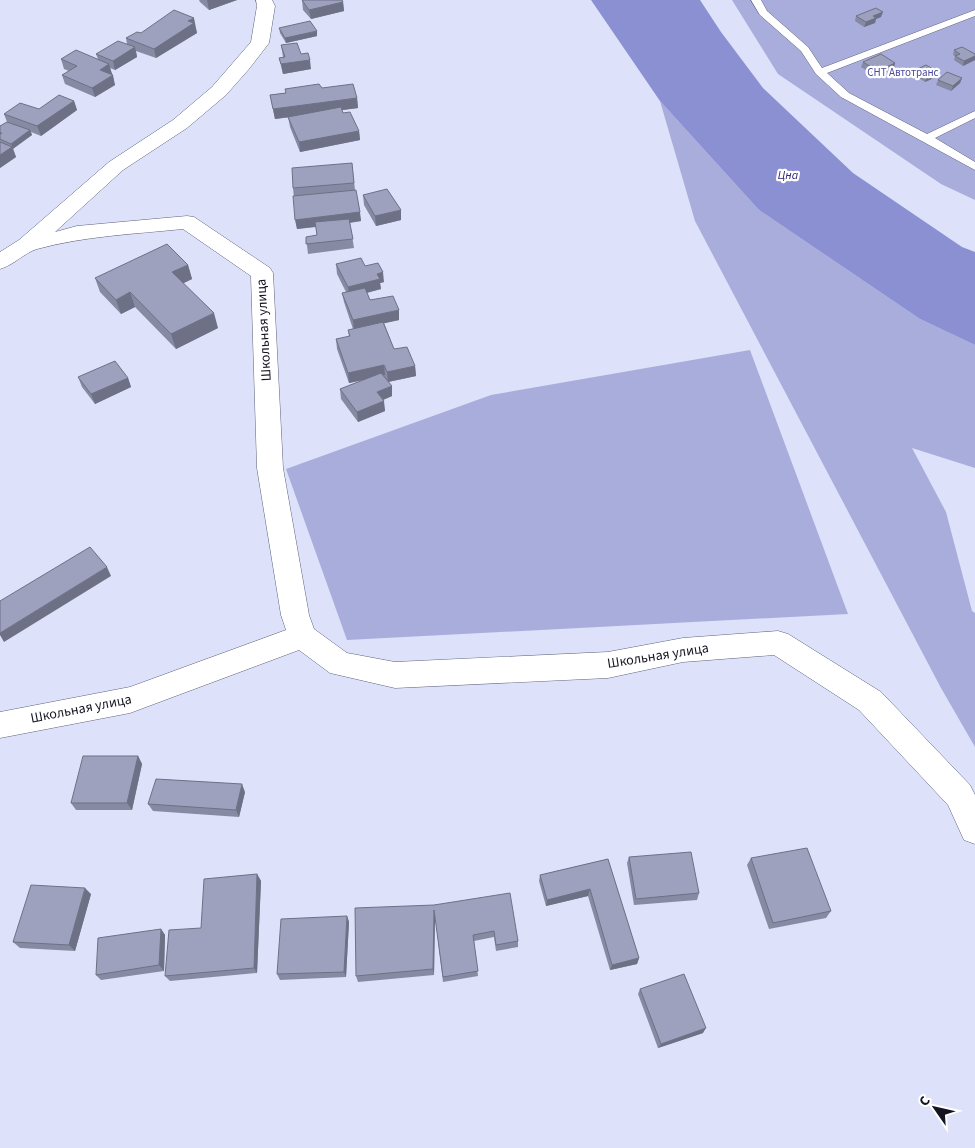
<svg xmlns="http://www.w3.org/2000/svg" width="975" height="1148" font-family="'Source Sans 3',sans-serif">
  <style>
    .green { fill: #a8addc }
    .water { fill: #8a90d2 }
    .lines { fill: none; stroke-linecap: round; stroke-linejoin: round }
    .service-casing { stroke: #5e627c; stroke-width: 1 }
    .minor-casing { stroke: #5e627c; stroke-width: 1 }
    .service { fill: #fff; fill-rule: evenodd }
    .minor { fill: #fff; fill-rule: evenodd }
    .wall { fill: #878aa3 }
    .shaded-wall { fill: #6e7185 }
    .building { fill: #9da1be; stroke: #6e7185 }
    .labels { text-anchor: middle; dominant-baseline: central; stroke-width: 4.5; stroke-linejoin: round; paint-order: stroke }
    .far-park-label { font-size: 11px; fill: #4a4c9d; stroke: #fff }
    .far-water-label { font-size: 12px; font-style: italic; fill: #2b2674; stroke: #fff }
    .street-label { font-size: 14px; fill: #13141f; stroke: #fff }
  </style>
  <rect width="100%" height="100%" fill="#dde1f9"/>
  <!-- green -->
  <path class="green" d="M732 0H975V200L941 184 778 74Z
    M660 101 759 210 920 319 975 345V468L912 448 946 512 972 611 975 613V747L941 688 695 221Z
    M750 350 848 614 347 640 286 469 491 395Z"/>
  <!-- water -->
  <path class="water" d="M591 0H700L721 32 763 88 853 173 962 247 975 252V345L920 319 759 210 660 101Z"/>
  <g class="lines">
    <!-- service casing -->
    <g class="service-casing">
      <path id="service" d="M751 0H761L767 11 808 47 822 68 975 10V16L827 73 849 93 927 134 975 111V118L935 138 975 162V170L841 97 816 74 801 51 760 15Z"/>
    </g>
    <!-- minor casing -->
    <g class="minor-casing">
      <path id="minor" d="M256 0H272L275 6 269 43 249 69 226 95 187 128 123 170 55 232 77 226 187 216 194 217 270 268 273 273 283 468 309 615 314 629 347 653 395 662 608 652 683 638 778 631 788 634 881 692 970 785 975 795V844L964 840 948 805 859 710 774 655 683 662 608 678 395 688 330 673 299 650 130 713 0 738V712L130 687 286 630 281 615 257 468 251 276 183 229C134 234 85 236 37 249 24 253 14 265 0 269V252L19 240 109 162 173 120 212 87 251 42 257 6Z"/>
    </g>
    <!-- service -->
    <use href="#service" class="service"/>
    <!-- minor -->
    <use href="#minor" class="minor"/>
  </g>
  <!-- wall -->
  <path class="wall" d="M199 0H237L209 10 200 2Z
    M302 0 343 2 344 11 311 19 303 10Z
    M856 16 881 17 876 19 875 23 864 27 855 21Z
    M195 27 197 33 156 58 136 51 137 57 115 70 110 68 112 74H111L115 85 95 97 65 84 62 75 69 71 64 69 61 59H98L96 54 127 44 126 38 141 33 196 27Z
    M279 28 317 36 286 43 280 33Z
    M281 45 301 54 311 69 283 74 279 58 283 57Z
    M954 50 975 54V60L963 66 954 60 955 56 953 55Z
    M863 62 895 63 894 68 876 76 861 67Z
    M915 70 938 72 936 77 925 82 914 75Z
    M962 78 960 83 951 91 936 85 938 80Z
    M322 88 357 98 358 108 342 110 343 113 359 131 360 140 300 152 290 127 288 117H290L275 119 270 95Z
    M74 101 77 110 41 136 31 132 32 135 13 148 16 157 0 168V126L7 122 4 114 39 109Z
    M352 163 355 190 361 221 350 223 354 248 308 254 306 237 317 235 316 227 297 229 293 188Z
    M363 195 401 220 376 226 364 205Z
    M336 264 365 266 384 282 380 283 381 289 367 293 370 300 399 320 384 323 394 349 415 366 416 376 388 382 392 386V396L383 400 385 411 358 422 341 399 340 389 364 380 349 383 337 349 336 339 349 337 348 330 353 329 344 302 342 293 346 292 337 274Z
    M188 265 192 279 183 283 218 328 176 349 135 307 121 314 100 292 95 278Z
    M78 377 128 378 131 387 95 404 82 387Z
    M138 756 142 764 132 810H76L71 803Z
    M245 792 239 817 153 811 148 804Z
    M629 857 699 893 697 900 634 905 627 863Z
    M751 858 831 911 826 918 769 929 747 865Z
    M608 859 639 958 637 964 610 970 588 896 546 906 539 881 540 875Z
    M257 874 261 881 257 973 170 981 165 976 201 928Z
    M91 894 75 951 20 948 13 942Z
    M434 905 518 941V947L496 951 494 937 474 941 478 976 443 982 435 916 434 975 358 982 356 976Z
    M347 916 349 922 346 977 280 980 277 974Z
    M161 929 165 935 164 971 101 980 96 975Z
    M640 989 703 1033 658 1048 638 994Z"/>
  <!-- shaded-wall -->
  <path class="shaded-wall" d="M207 0H237L209 10Z
    M343 2 344 11 311 19 309 10Z
    M883 12 881 17 876 19 875 23 864 27 866 22 873 16Z
    M194 18 197 33 156 58 154 49 188 21Z
    M317 31V36L286 43 285 38Z
    M135 47 137 57 115 70 113 61Z
    M975 56V60L963 66 964 61Z
    M310 60 311 69 283 74 281 64Z
    M895 63 894 68 876 76 878 71Z
    M109 64 112 74 103 79 100 70Z
    M938 72 936 77 925 82 927 77Z
    M113 75 115 85 95 97 92 88Z
    M962 78 960 83 951 91 953 86Z
    M357 98 358 108 275 119 273 109Z
    M74 101 77 110 41 136 37 126Z
    M30 130 32 135 13 149 11 144Z
    M359 131 360 140 300 152 299 142Z
    M12 147 16 157 0 168V155Z
    M401 210V220L376 226 375 216Z
    M360 212 361 221 297 229 295 220Z
    M188 265 192 279 176 287 172 272Z
    M383 272 384 282 380 283 381 289 349 297 348 287 377 274Z
    M130 292 135 307 121 314 116 300Z
    M399 310V320L354 330 353 320Z
    M214 313 218 328 176 349 171 334Z
    M384 365 385 375 349 383 348 373Z
    M415 366 416 376 388 382 387 372Z
    M128 378 131 387 95 404 91 394Z
    M392 386V396L378 402 377 392Z
    M384 401 385 411 358 422 357 412Z
    M107 567 111 576 4 642 0 635V633Z
    M138 756 142 764 132 810 127 803Z
    M242 784 245 792 239 817 236 810Z
    M257 874 261 881 257 973 254 968Z
    M85 888 91 894 75 951 69 945Z
    M590 889 588 896 546 906 547 900Z
    M434 910 435 916 434 975 433 969Z
    M347 916 349 922 346 977 344 972Z
    M161 929 165 935 164 971 159 965Z
    M639 958 637 964 610 970 612 965Z
    M706 1028 703 1033 658 1048 661 1044Z"/>
  <!-- building -->
  <path class="building" d="M302 0H342L343 2 309 10Z
    M876 8 883 12 873 16 876 18 866 22 856 16Z
    M174 10 194 18 188 21 194 23 154 49 126 38 137 32 141 33Z
    M310 21 317 31 285 38 279 28Z
    M118 41 135 47 113 61 96 54Z
    M297 43 301 54 308 53 310 60 281 64 279 58 285 57 281 45Z
    M962 47 975 54V56L964 61 955 56 960 54 954 50Z
    M76 50 109 64 100 70 113 75 92 88 62 75 77 66 61 59Z
    M881 54 895 63 878 71 863 62Z
    M926 65 938 72 927 77 915 70Z
    M947 72 962 78 953 86 938 80Z
    M319 84 322 88 353 84 357 98 273 109 270 95 286 93 285 89Z
    M59 95 74 101 37 126 4 114 20 103 39 109Z
    M341 107 343 113 350 112 359 131 299 142 288 117Z
    M7 122 30 130 11 144 0 139V134L2 133H0V126Z
    M0 142 12 147 0 155Z
    M352 163 354 183 293 188 292 168Z
    M387 189 401 210 375 216 363 195Z
    M356 190 360 212 295 220 293 196Z
    M349 219 353 239 306 244V237L317 235 315 222Z
    M167 244 188 265 172 272 214 313 171 334 130 292 116 300 95 278Z
    M361 258 365 266 378 263 383 272 377 274 380 279 348 287 336 264Z
    M365 288 370 300 393 296 399 310 353 320 342 293Z
    M383 322 394 349 407 347 415 366 387 372 384 365 348 373 336 339 350 336 348 330Z
    M115 361 128 378 91 394 78 377Z
    M381 373 392 386 377 392 384 401 357 412 340 389Z
    M90 547 107 567 0 633V601Z
    M83 756H138L127 803H71Z
    M156 779 242 784 236 810 148 804Z
    M807 848 831 911 773 923 751 858Z
    M691 852 699 893 636 899 629 857Z
    M608 859 639 958 612 965 590 889 547 900 540 875Z
    M257 874 254 968 165 976 169 930 201 928 204 879Z
    M31 885 85 888 69 945 13 942Z
    M510 893 518 941 496 945 494 931 473 935 478 971 443 977 434 910 433 969 356 976 355 908 434 905Z
    M347 916 344 972 277 974 281 919Z
    M161 929 159 965 96 975 98 938Z
    M684 974 706 1028 661 1044 640 989Z"/>
  <g class="labels">
    <!-- far-park labels -->
    <g class="far-park-label">
      <text x="903" y="72">СНТ Автотранс</text>
    </g>
    <!-- far-water labels -->
    <g class="far-water-label">
      <text x="788" y="175">Цна</text>
    </g>
    <!-- street labels -->
    <g class="street-label">
      <text transform="translate(264 330) rotate(-93)">Школьная улица</text>
      <text transform="translate(658 656) rotate(-9)">Школьная улица</text>
      <text transform="translate(81 709) rotate(-11)">Школьная улица</text>
    </g>
  </g>
  <!-- north arrow -->
  <g transform="translate(935 1108) rotate(304)" stroke="#ffffff" stroke-width="4" paint-order="stroke">
  <path d="M0-4L9 19L0 12L-9 19Z" fill="#13141f"/>
  <text y="-8" font-size="14" font-weight="bold" text-anchor="middle" fill="#13141f">С</text>
  </g>
</svg>
